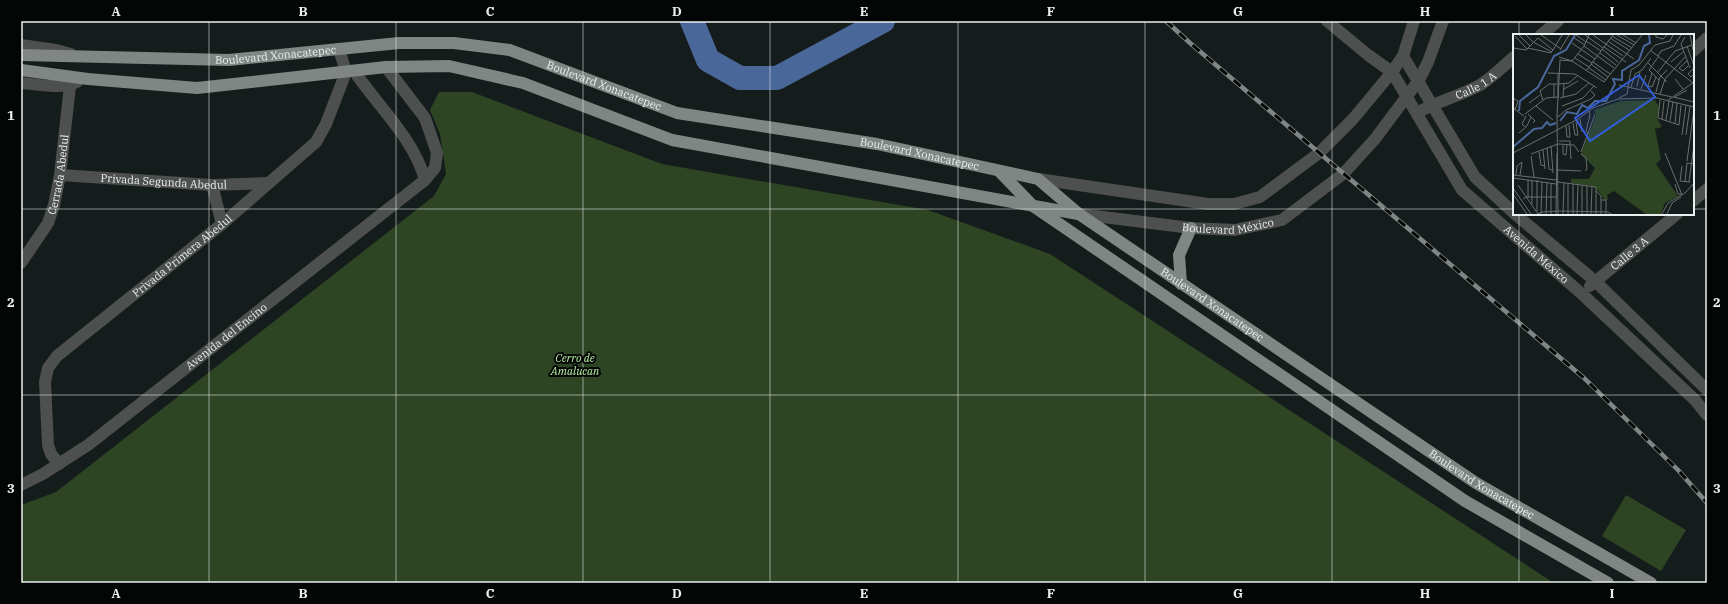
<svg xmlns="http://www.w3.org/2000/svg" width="1728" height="604" font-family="'IBM Plex Serif',serif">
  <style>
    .green { fill: #2e4524 }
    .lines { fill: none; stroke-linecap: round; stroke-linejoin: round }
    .river { stroke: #4a679a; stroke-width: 24 }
    .minor { stroke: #4d504f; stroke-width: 12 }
    .major { stroke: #7f8683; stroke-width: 12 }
    .rail-casing { stroke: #808686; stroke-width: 4.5 }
    .rail { stroke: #040606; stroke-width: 3; stroke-dasharray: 9; stroke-linecap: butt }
    .grid { fill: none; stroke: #eaefef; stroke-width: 1; stroke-opacity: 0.55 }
    .labels { text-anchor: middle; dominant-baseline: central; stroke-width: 4; stroke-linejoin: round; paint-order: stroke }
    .street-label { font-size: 11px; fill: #eaefef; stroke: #040606 }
    .park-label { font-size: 11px; font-style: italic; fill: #bbf2a4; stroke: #040606 }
    .inset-river { fill: none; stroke: #4a679a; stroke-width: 2 }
    .inset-road { fill: none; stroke: #6a7070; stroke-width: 1 }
    .view { fill: #325eda; fill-opacity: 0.15; stroke: #325eda; stroke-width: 2 }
    .inset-edge { fill: none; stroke: #eaefef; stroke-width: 2 }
    .neatline { fill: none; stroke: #eaefef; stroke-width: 1.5 }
    .grid-label { font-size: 13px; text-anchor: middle; font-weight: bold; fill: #eaefef }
  </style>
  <rect width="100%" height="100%" fill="#151c1c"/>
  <!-- green -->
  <path class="green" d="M439 92H472L662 164 928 210 1050 254 1554 583H21V505L56 492 434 196 446 174 440 134 430 110Z
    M1626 495 1686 530 1661 571 1602 536Z"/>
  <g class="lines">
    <!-- river -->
    <path class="river" d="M692 21 708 60 740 78H777L883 21"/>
    <!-- minor -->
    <g class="minor">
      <path id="s1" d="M1327 21 1368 55 1392 72 1462 190 1582 294 1695 400 1707 415"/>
      <path d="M1541 35 1558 21"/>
      <path d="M21 45 56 50 71 54"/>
      <path d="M1693 51 1707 38"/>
      <path d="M1403 56 1475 177 1514 213"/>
      <path d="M354 71C378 106 414 139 425 180"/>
      <path d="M21 83C38 84 61 90 77 82"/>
      <path id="s2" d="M1417 113C1437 101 1460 96 1480 85 1492 78 1503 66 1514 57"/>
      <path id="s3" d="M60 175 212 185 267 183"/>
      <path d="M1038 179 1208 204H1234L1260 197 1319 153 1353 119 1392 72 1403 56 1414 21"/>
      <path d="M212 185 222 224"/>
      <path d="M1693 201 1707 189"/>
      <path id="s4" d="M1079 214 1191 228 1235 230 1282 220 1343 174 1375 139 1419 80 1428 62 1443 21"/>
      <path d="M1515 214 1595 281 1707 390"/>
      <path id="s5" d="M21 263 48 223 54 205 60 175 71 77"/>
      <path id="s6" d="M1590 286 1677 214"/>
      <path id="s7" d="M59 464 51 454 48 445 45 382 48 368 57 356 222 224 316 142 326 124 346 72 339 49"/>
      <path id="s8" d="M21 485 43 474 88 445 425 180 435 168 437 153 425 118 386 67"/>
    </g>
    <!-- major -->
    <g class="major">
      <path id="s9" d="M21 55 229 60 399 43H454L510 50 677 113 877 144 1038 179 1079 214 1476 483 1651 583"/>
      <path d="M21 70 88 79 197 88 386 67 449 66 523 83 672 140 1078 214"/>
      <path d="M1000 172 1033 206 1465 501 1608 583"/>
      <path d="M1181 284 1179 255 1191 228"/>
    </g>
    <!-- rail casing -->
    <g class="rail-casing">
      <path id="rail" d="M1166 21 1190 43 1584 378 1678 470 1707 503"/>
    </g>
    <!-- rail -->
    <use href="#rail" class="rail"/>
  </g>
  <!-- grid -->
  <path class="grid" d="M209 21V583M396 21V583M583 21V583M770 21V583M958 21V583M1145 21V583M1332 21V583M1519 21V35M21 209H1514M1693 209H1707M1519 214V583M21 395H1707"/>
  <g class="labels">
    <!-- street labels -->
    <g class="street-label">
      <text stroke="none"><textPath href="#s9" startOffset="255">Boulevard Xonacatepec</textPath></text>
      <text stroke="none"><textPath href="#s2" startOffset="65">Calle 1 A</textPath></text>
      <text stroke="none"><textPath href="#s9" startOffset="591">Boulevard Xonacatepec</textPath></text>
      <text stroke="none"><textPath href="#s9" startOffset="915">Boulevard Xonacatepec</textPath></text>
      <text stroke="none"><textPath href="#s5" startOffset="98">Cerrada Abedul</textPath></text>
      <text stroke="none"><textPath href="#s3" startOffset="104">Privada Segunda Abedul</textPath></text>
      <text stroke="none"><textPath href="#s4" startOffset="150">Boulevard México</textPath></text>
      <text stroke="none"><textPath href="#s6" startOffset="51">Calle 3 A</textPath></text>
      <text stroke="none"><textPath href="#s1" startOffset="318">Avenida México</textPath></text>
      <text stroke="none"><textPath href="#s7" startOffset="275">Privada Primera Abedul</textPath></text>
      <text stroke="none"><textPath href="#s9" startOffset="1251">Boulevard Xonacatepec</textPath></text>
      <text stroke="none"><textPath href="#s8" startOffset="254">Avenida del Encino</textPath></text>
      <text stroke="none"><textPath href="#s9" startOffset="1575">Boulevard Xonacatepec</textPath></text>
    </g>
    <!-- park labels -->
    <g class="park-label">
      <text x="575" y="358">Cerro de<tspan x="575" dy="13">Amalucan</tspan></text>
    </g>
  </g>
  <!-- overview -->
  <g transform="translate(1513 34)">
    <rect width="181" height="181" fill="#151c1c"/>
    <path d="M142 66 146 73 144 84 149 93 142 95 148 125 143 130 165 162 152 169 148 180H133L101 157 94 161 95 166H92L81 152 58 149V145H76L82 134 68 120 83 81 81 76 108 67Z" fill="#2e4524"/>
    <path class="inset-river" d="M6 77 7 67 25 53 41 22 53 16 62 1M47 87 54 78 64 80 69 71 75 74 82 67H93L102 50 100 45 109 46V37L126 26 131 12 137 9 136 1M0 113 21 95 29 94 34 88 37 91 43 89"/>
    <path class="inset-road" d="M6 1 17 12M13 1 20 8 39 18M28 1 48 15M63 1 73 8M72 1 90 14M80 1 110 22M104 1 121 11M110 1 123 9M143 1V3L150 5 154 1M177 1 180 16M2 2 14 15M99 2 119 14M172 3 168 10 177 34M25 4 40 16M61 4 72 11M97 4 116 16M73 7 88 17M95 7 121 25M59 9 82 25M71 12 101 34M174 12 181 32M91 13 113 28M0 14 13 16 25 4M15 14 38 19 49 1M89 15 105 28M47 16 56 1M137 16 180 49M87 19 103 31M65 20 79 29M145 22 148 17 161 12 168 1M46 23 59 27 91 48 129 1M145 23 136 36 146 46M62 24 76 33M47 26 59 27 71 12 76 1M174 27 166 34 170 37 175 32M80 28 97 40M134 28 154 48M158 28 170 18M78 30 95 43M76 34 93 46M181 34 175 40 178 43 181 40M73 37 100 1M145 38 162 17 179 11M35 39 62 40 84 54M139 39 135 52 139 53 143 43M162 45 170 55M46 50 56 49 65 41M106 51 159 63M124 52 127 38M118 53 122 40 129 36 138 24M51 55 65 47M128 55 133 41M143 58 147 43 154 36M147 60 152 45 172 23M41 63V50M45 63V40M46 63 45 64 47 26M50 63 51 50M160 63 181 68M162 63 174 56M0 64 5 67 2 76M47 64 63 60 76 49M106 64 114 60 118 36 126 31 142 11 157 7 160 1M30 66 27 57 36 50H44M147 66 145 84 166 91M154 67 181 48M16 69 27 61M23 72 40 86M49 72 70 64 81 52M0 74 11 82M12 80 33 64 45 63M15 80 22 87 20 89M44 81 45 64M46 82 53 76 78 65 82 61 78 57M67 85 69 98M149 85 151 67M153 86 156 67 181 73M157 87 160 68M60 89 62 101H65L63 88M162 89 164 69M166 91 168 71M53 92 54 103H57L56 91M12 93 9 90 13 82M6 99 14 92 18 83M76 100 73 97 77 81 76 77M169 101 173 71M173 101 177 72M46 107H57V110M50 111V120L53 121 54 111M57 111 58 125M38 112 40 139M34 114 36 135 39 136M30 116 32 135M26 118 28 131 32 132M68 118 82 80M0 119 65 85 80 74 105 65 144 64 156 67M152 119 169 161M18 120 45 110 61 111 66 118M68 120 73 124 74 135 72 137M18 122 21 143M174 127 181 75M169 132 167 147 177 148M45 136 68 137M0 141 43 146M3 141 4 132 9 128 7 141M0 144 43 150M172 147 174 129 181 130M45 148 83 153V180M176 148 181 111M162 150 165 160H168M5 151 25 180M0 154 18 180M83 157 88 162V180M0 160 14 180M15 163V146M10 165 13 163H43M88 166H93V180M19 170V147M24 177V146M24 180 29 178 47 177 95 178 98 180M28 180 29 148M33 180 34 148M38 180V149M43 180 44 119M45 180 44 81 46 83M50 180 51 149M55 180V149M60 180V150M64 180 65 150M69 180V151M74 180V152M78 180 79 152M149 180 155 169 172 159 181 149M154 180 159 169 168 163"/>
    <path class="view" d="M126 41 142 63 77 107 62 84Z"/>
    <rect width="181" height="181" class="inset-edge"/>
  </g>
  <!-- border -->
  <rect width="1728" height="604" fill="none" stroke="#040606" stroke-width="44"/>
  <rect x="22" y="22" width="1684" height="560" class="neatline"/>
  <g class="grid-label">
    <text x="116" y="16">A</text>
    <text x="303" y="16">B</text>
    <text x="490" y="16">C</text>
    <text x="677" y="16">D</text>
    <text x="864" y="16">E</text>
    <text x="1051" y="16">F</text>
    <text x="1238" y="16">G</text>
    <text x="1425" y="16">H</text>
    <text x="1612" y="16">I</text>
    <text x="11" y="120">1</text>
    <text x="1717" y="120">1</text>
    <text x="11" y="307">2</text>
    <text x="1717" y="307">2</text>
    <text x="11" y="493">3</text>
    <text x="1717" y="493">3</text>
    <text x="116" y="598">A</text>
    <text x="303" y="598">B</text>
    <text x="490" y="598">C</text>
    <text x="677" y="598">D</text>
    <text x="864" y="598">E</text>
    <text x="1051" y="598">F</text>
    <text x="1238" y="598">G</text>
    <text x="1425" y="598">H</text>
    <text x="1612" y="598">I</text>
  </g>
</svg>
